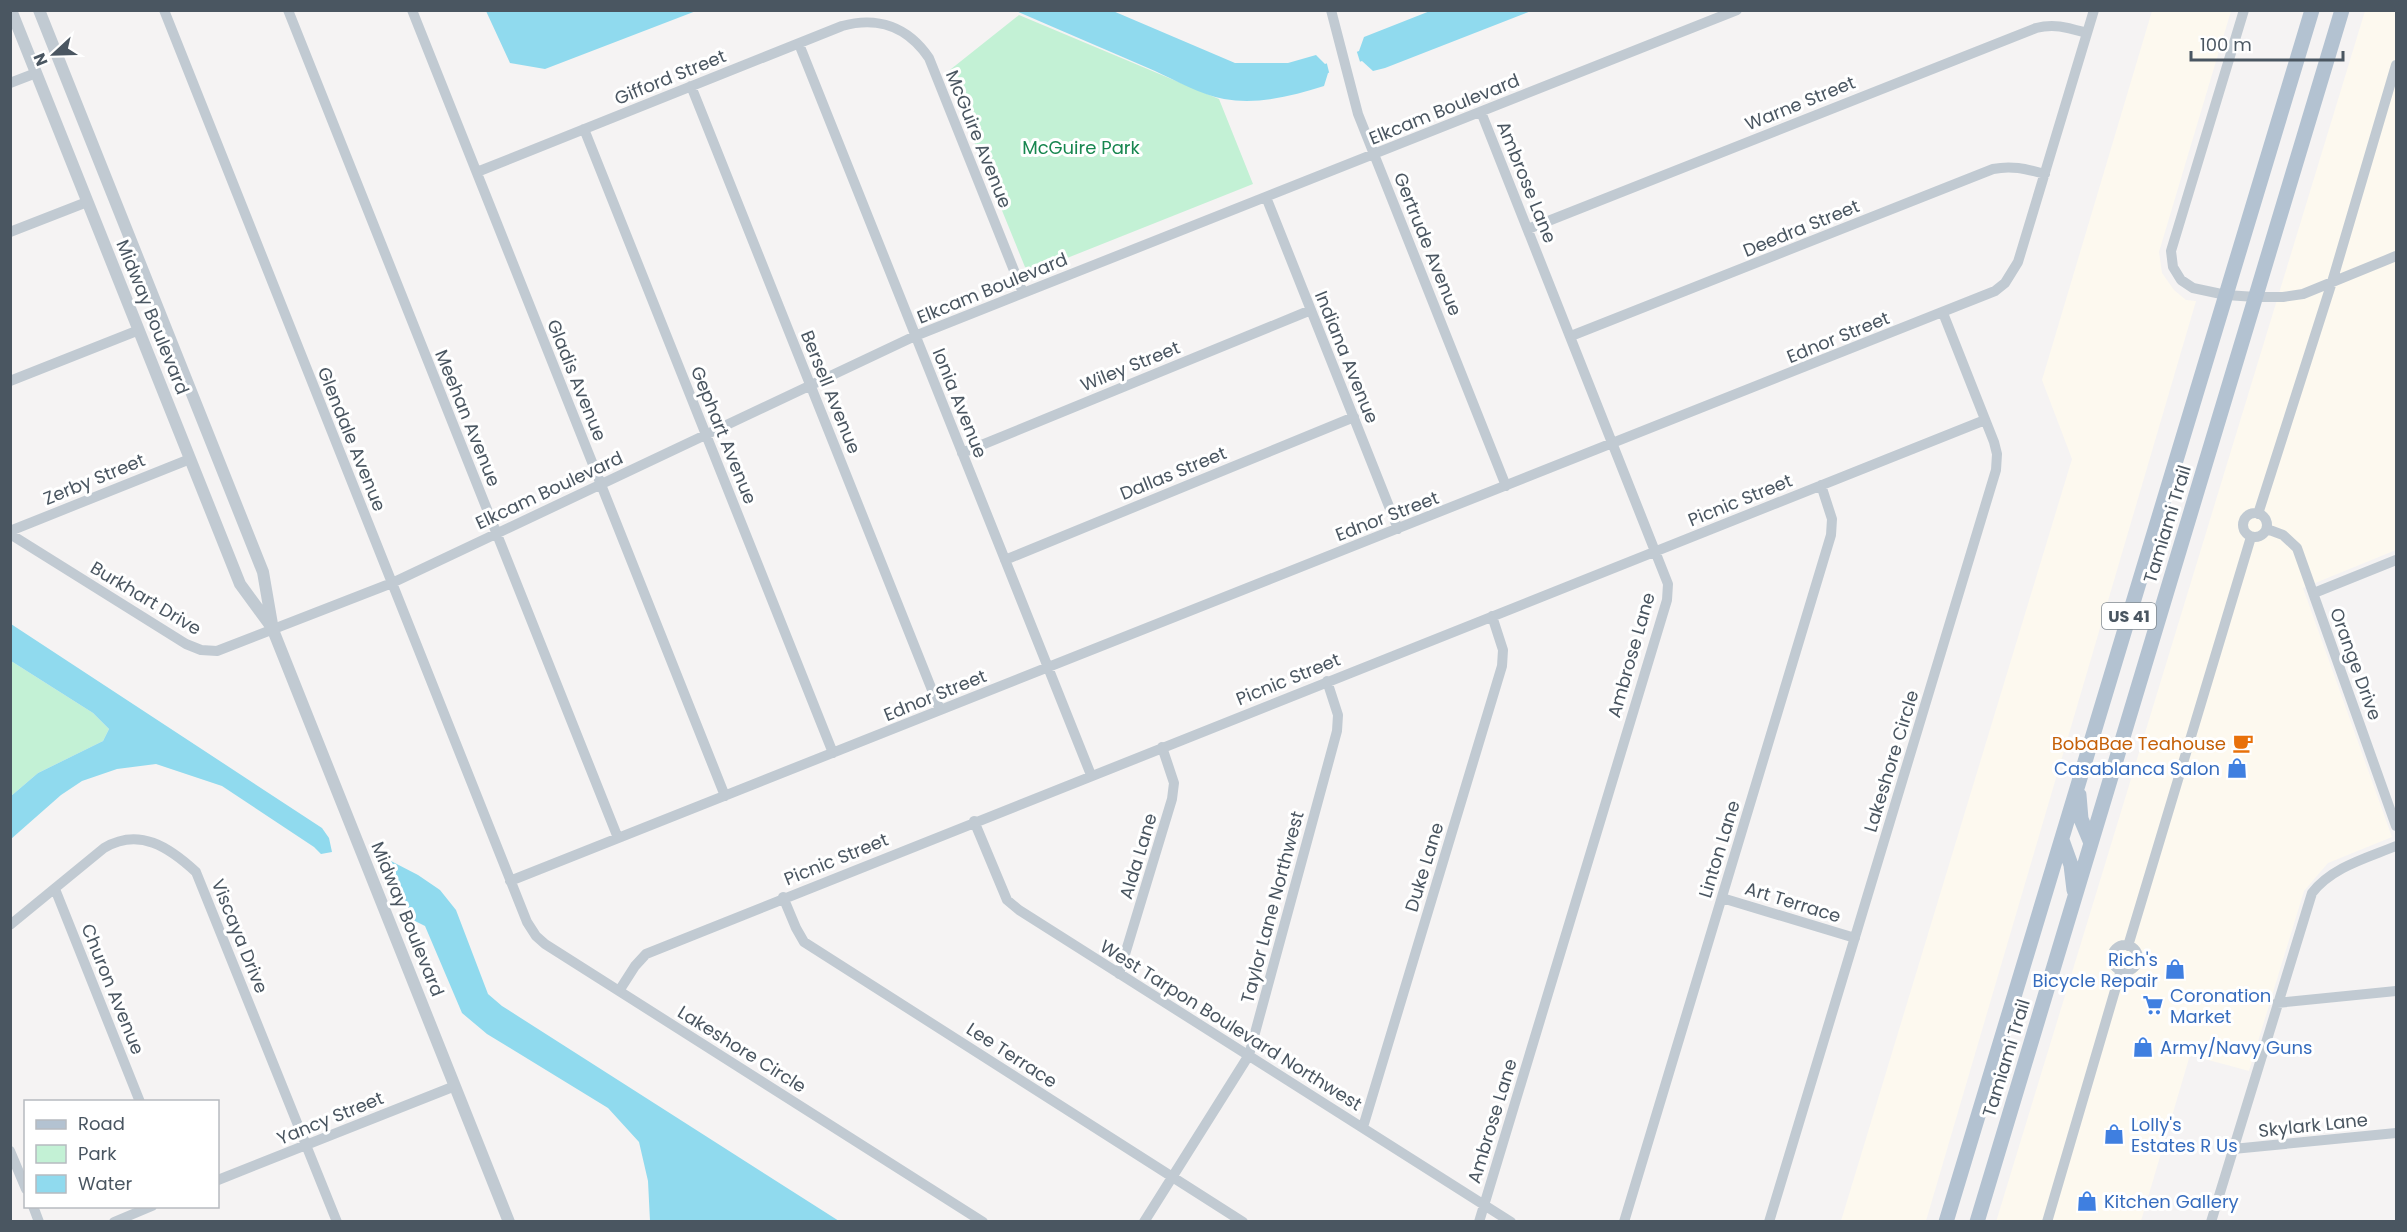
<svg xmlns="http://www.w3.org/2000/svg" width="2407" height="1232" font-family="Poppins,sans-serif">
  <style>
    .commercial { fill: #fdf9ef }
    .green { fill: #c3f1d5 }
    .water { fill: #90daee }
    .pier { fill: #f5f3f3 }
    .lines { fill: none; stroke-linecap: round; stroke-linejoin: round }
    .minor { stroke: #c1cad2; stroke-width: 10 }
    .tertiary { stroke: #c1cad2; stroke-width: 12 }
    .primary { stroke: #b3c2d1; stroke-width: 15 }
    .labels { text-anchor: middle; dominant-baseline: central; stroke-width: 6; stroke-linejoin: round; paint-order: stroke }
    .shield { fill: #fff; stroke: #808990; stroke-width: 1.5 }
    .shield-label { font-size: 16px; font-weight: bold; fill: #4a5661 }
    .street-label { font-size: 18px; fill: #4a5661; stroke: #fff }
    .park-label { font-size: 18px; fill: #17864f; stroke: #fff }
    .food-label { font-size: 18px; fill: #c56008; stroke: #fff; text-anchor: end }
    .shop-label { font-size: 18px; fill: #366cbe; stroke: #fff; text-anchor: start }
  </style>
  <rect width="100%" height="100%" fill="#f5f3f3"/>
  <!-- commercial -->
  <path class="commercial" d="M2152 11H2231L2159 252 2162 273 2174 290 2186 300 2196 301 1926 1221H1841L2072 459 2042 380Z
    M2365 11H2396V550L2303 588 2392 837 2328 863 2304 891 2249 1071 2190 1055 2141 1221 1996 1222Z"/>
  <!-- green -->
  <path class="green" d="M1019 15 1219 99 1253 184 1037 270H1029L1025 267 946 73Z
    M11 661 93 713 109 729 103 741 38 773 11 796Z"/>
  <!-- water -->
  <path class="water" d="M486 11H696L545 69 510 63Z
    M1016 11H1113L1235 63H1288L1316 55 1325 64 1359 51 1364 37 1430 11H1531L1385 68 1373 71 1362 61 1328 73 1324 86C1292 96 1258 105 1224 99 1201 95 1177 81 1155 71 1109 51 1062 31 1016 11Z
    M11 624 322 828 329 838 332 852 321 854 314 847 222 786 156 764 117 769 82 781 61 795 11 839V796L38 773 103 741 109 729 93 713 11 661Z
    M389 860 418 875 440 890 456 910 488 994 502 1006 839 1221H650L648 1181 639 1142 608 1108 487 1034 462 1013 425 926 413 920Z"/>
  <!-- pier -->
  <path class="pier" d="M1356 49 1361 65 1330 76 1326 60Z"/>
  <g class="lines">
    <!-- minor -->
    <path class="minor" d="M164 10 527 922 536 936 545 944 983 1222
      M288 10 618 838
      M412 10 725 796
      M1331 10 1358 114 1506 486
      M2244 10 2171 251 2173 267 2181 280 2193 288 2226 295 2256 297H2283L2303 294 2396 256
      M799 44 1091 775
      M10 83 36 73
      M691 86 940 710
      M584 129 833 753
      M477 172 842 26C878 16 908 27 929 58L1023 293
      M1266 197 1398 529
      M1528 229 2036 28C2055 23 2069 28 2087 33
      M10 232 87 202
      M1571 336 1993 169C2012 165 2026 169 2045 174
      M10 381 139 330
      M962 453 1311 310
      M2243 525a12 12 0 1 1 24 0a12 12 0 1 1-24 0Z
      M2258 514 2332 282 2396 65
      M2267 529 2283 535 2297 548 2396 826
      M10 531 190 459
      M10 534 186 644 201 650 217 651 392 583 915 336 1737 10
      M1005 560 1354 417
      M2314 593 2396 560
      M974 821 1007 900 1019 910 1511 1222
      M510 881 1995 291 2005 283 2018 262 2094 10
      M55 889 140 1102
      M783 897 796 928 804 942 1243 1222
      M1722 898 1855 938
      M10 925 104 848C139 827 169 847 196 872L337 1222
      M2112 958a13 13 0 1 1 26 0a13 13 0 1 1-26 0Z
      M2128 946 2251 537
      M1119 974 1172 799 1174 783 1162 747
      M619 991 635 966 646 954 1985 420
      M2277 1003 2396 991
      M1363 1127 1502 666 1503 650 1492 616
      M2233 1149 2396 1133
      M10 1151 26 1189
      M218 1180 455 1086
      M33 1206 39 1222
      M114 1222 152 1206
      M1144 1222 1249 1055 1337 731 1338 715 1327 681
      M1479 1222 1667 600 1668 584 1481 112
      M1624 1222 1831 535 1832 519 1821 485
      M1769 1222 1996 470 1997 454 1994 442 1943 313
      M2047 1222 2121 970
      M2211 1222 2312 893C2332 867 2367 858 2396 846"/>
    <!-- tertiary -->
    <path class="tertiary" d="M11 10 240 584 273 629
      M39 10 263 572 273 630 509 1222"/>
    <!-- primary -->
    <path class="primary" d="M2079 795 2081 819 2091 843
      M2062 840 2071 865 2074 890
      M1946 1222 2312 10
      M1977 1222 2342 10"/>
  </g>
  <!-- icons -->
  <defs>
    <g id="cafe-bare" transform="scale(1.62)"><path d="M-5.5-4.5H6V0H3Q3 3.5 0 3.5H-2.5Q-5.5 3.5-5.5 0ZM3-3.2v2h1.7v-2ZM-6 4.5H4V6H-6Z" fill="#e8710a" stroke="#fff" stroke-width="2.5" paint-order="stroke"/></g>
    <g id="shop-bare" transform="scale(1.62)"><path d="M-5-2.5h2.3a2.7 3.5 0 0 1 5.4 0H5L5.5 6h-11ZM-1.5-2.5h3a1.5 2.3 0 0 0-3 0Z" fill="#3f7fe0" stroke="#fff" stroke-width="2.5" paint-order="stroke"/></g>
    <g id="supermarket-bare" transform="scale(1.62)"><path d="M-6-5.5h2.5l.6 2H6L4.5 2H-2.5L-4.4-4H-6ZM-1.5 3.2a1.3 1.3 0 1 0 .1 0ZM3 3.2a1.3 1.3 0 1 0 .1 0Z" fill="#3f7fe0" stroke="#fff" stroke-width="2.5" paint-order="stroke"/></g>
  </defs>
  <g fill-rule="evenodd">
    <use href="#cafe-bare" x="2243" y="743"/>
    <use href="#shop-bare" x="2237" y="768"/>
    <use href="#shop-bare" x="2175" y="969"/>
    <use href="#supermarket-bare" x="2153" y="1005"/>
    <use href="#shop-bare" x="2143" y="1047"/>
    <use href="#shop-bare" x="2114" y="1134"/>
    <use href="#shop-bare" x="2087" y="1201"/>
  </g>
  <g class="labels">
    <!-- shield labels -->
    <rect class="shield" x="2102" y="603" width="54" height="26" rx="4.5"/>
    <g class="shield-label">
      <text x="2129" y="616">US 41</text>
    </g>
    <!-- street labels -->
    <g class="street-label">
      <text transform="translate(670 77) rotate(-22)">Gifford Street</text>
      <text transform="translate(1800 103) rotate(-22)">Warne Street</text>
      <text transform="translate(1444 109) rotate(-22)">Elkcam Boulevard</text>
      <text transform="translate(979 139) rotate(68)">McGuire Avenue</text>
      <text transform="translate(1527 182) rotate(68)">Ambrose Lane</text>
      <text transform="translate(1801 228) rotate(-22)">Deedra Street</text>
      <text transform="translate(1428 244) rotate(68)">Gertrude Avenue</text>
      <text transform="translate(992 288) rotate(-22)">Elkcam Boulevard</text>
      <text transform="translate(153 317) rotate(68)">Midway Boulevard</text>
      <text transform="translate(1838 337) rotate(-22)">Ednor Street</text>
      <text transform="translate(1347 357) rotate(68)">Indiana Avenue</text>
      <text transform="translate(1130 366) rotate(-22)">Wiley Street</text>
      <text transform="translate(577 380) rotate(68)">Gladis Avenue</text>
      <text transform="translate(831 392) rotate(68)">Bersell Avenue</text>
      <text transform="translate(960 403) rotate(68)">Ionia Avenue</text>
      <text transform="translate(468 418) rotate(68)">Meehan Avenue</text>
      <text transform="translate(724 435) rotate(68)">Gephart Avenue</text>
      <text transform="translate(352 439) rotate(68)">Glendale Avenue</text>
      <text transform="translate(1173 473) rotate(-22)">Dallas Street</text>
      <text transform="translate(94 479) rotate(-22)">Zerby Street</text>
      <text transform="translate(549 490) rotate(-25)">Elkcam Boulevard</text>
      <text transform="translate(1740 500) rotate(-22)">Picnic Street</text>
      <text transform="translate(1387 516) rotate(-21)">Ednor Street</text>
      <text transform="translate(2167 524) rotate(-73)">Tamiami Trail</text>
      <text transform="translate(146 598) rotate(31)">Burkhart Drive</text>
      <text transform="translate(1631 655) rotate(-74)">Ambrose Lane</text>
      <text transform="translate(2356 664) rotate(70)">Orange Drive</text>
      <text transform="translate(1288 679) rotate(-22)">Picnic Street</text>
      <text transform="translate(935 695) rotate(-22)">Ednor Street</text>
      <text transform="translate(1891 761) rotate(-73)">Lakeshore Circle</text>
      <text transform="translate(1719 849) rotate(-73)">Linton Lane</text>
      <text transform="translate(1138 856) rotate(-73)">Alda Lane</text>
      <text transform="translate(836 859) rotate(-22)">Picnic Street</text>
      <text transform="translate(1424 867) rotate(-73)">Duke Lane</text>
      <text transform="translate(1793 902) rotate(17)">Art Terrace</text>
      <text transform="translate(1272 907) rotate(-75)">Taylor Lane Northwest</text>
      <text transform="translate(408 919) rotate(68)">Midway Boulevard</text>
      <text transform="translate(240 936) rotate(68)">Viscaya Drive</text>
      <text transform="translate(113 989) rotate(68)">Churon Avenue</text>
      <text transform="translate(1231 1025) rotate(32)">West Tarpon Boulevard Northwest</text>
      <text transform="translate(742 1049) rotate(32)">Lakeshore Circle</text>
      <text transform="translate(1012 1055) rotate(33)">Lee Terrace</text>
      <text transform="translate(2006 1058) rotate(-73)">Tamiami Trail</text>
      <text transform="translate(330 1118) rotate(-22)">Yancy Street</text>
      <text transform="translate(1492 1121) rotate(-73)">Ambrose Lane</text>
      <text transform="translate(2313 1125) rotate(-6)">Skylark Lane</text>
    </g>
    <!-- park labels -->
    <g class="park-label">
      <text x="1081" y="147">McGuire Park</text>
    </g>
    <!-- food labels -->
    <g class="food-label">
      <text x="2226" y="743">BobaBae Teahouse</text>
    </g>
    <!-- shop labels -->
    <g class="shop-label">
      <text x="2220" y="768" text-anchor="end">Casablanca Salon</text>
      <text x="2158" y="959" text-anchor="end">Rich's<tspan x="2158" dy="21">Bicycle Repair</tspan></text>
      <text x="2170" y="995">Coronation<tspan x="2170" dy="21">Market</tspan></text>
      <text x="2160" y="1047">Army/Navy Guns</text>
      <text x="2131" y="1124">Lolly's<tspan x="2131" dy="21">Estates R Us</tspan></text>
      <text x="2104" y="1201">Kitchen Gallery</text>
    </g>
  </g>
  <!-- border -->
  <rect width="2407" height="1232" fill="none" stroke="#4a5661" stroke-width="24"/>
  <!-- legend -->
  <rect x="24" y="1100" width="195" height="108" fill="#ffffff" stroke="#b7bbc0" stroke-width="1.5"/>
  <rect x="36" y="1120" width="30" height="9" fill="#b3c2d1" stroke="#b7bbc0" stroke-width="1.5"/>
  <text x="78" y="1130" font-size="18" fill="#4a5661">Road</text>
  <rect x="36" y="1145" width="30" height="18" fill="#c3f1d5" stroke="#b7bbc0" stroke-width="1.5"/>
  <text x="78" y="1160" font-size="18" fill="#4a5661">Park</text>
  <rect x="36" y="1175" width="30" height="18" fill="#90daee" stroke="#b7bbc0" stroke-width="1.5"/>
  <text x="78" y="1190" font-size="18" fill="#4a5661">Water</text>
  <!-- north arrow -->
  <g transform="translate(54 54) rotate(248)" stroke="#ffffff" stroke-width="4.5" paint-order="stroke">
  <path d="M0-4.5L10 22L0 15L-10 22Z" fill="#4a5661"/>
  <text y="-9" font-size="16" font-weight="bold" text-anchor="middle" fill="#4a5661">N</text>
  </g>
  <!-- scale -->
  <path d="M2191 51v9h152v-9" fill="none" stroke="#4a5661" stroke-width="3"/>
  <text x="2200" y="51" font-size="18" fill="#4a5661" stroke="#ffffff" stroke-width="4.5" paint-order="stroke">100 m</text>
</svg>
